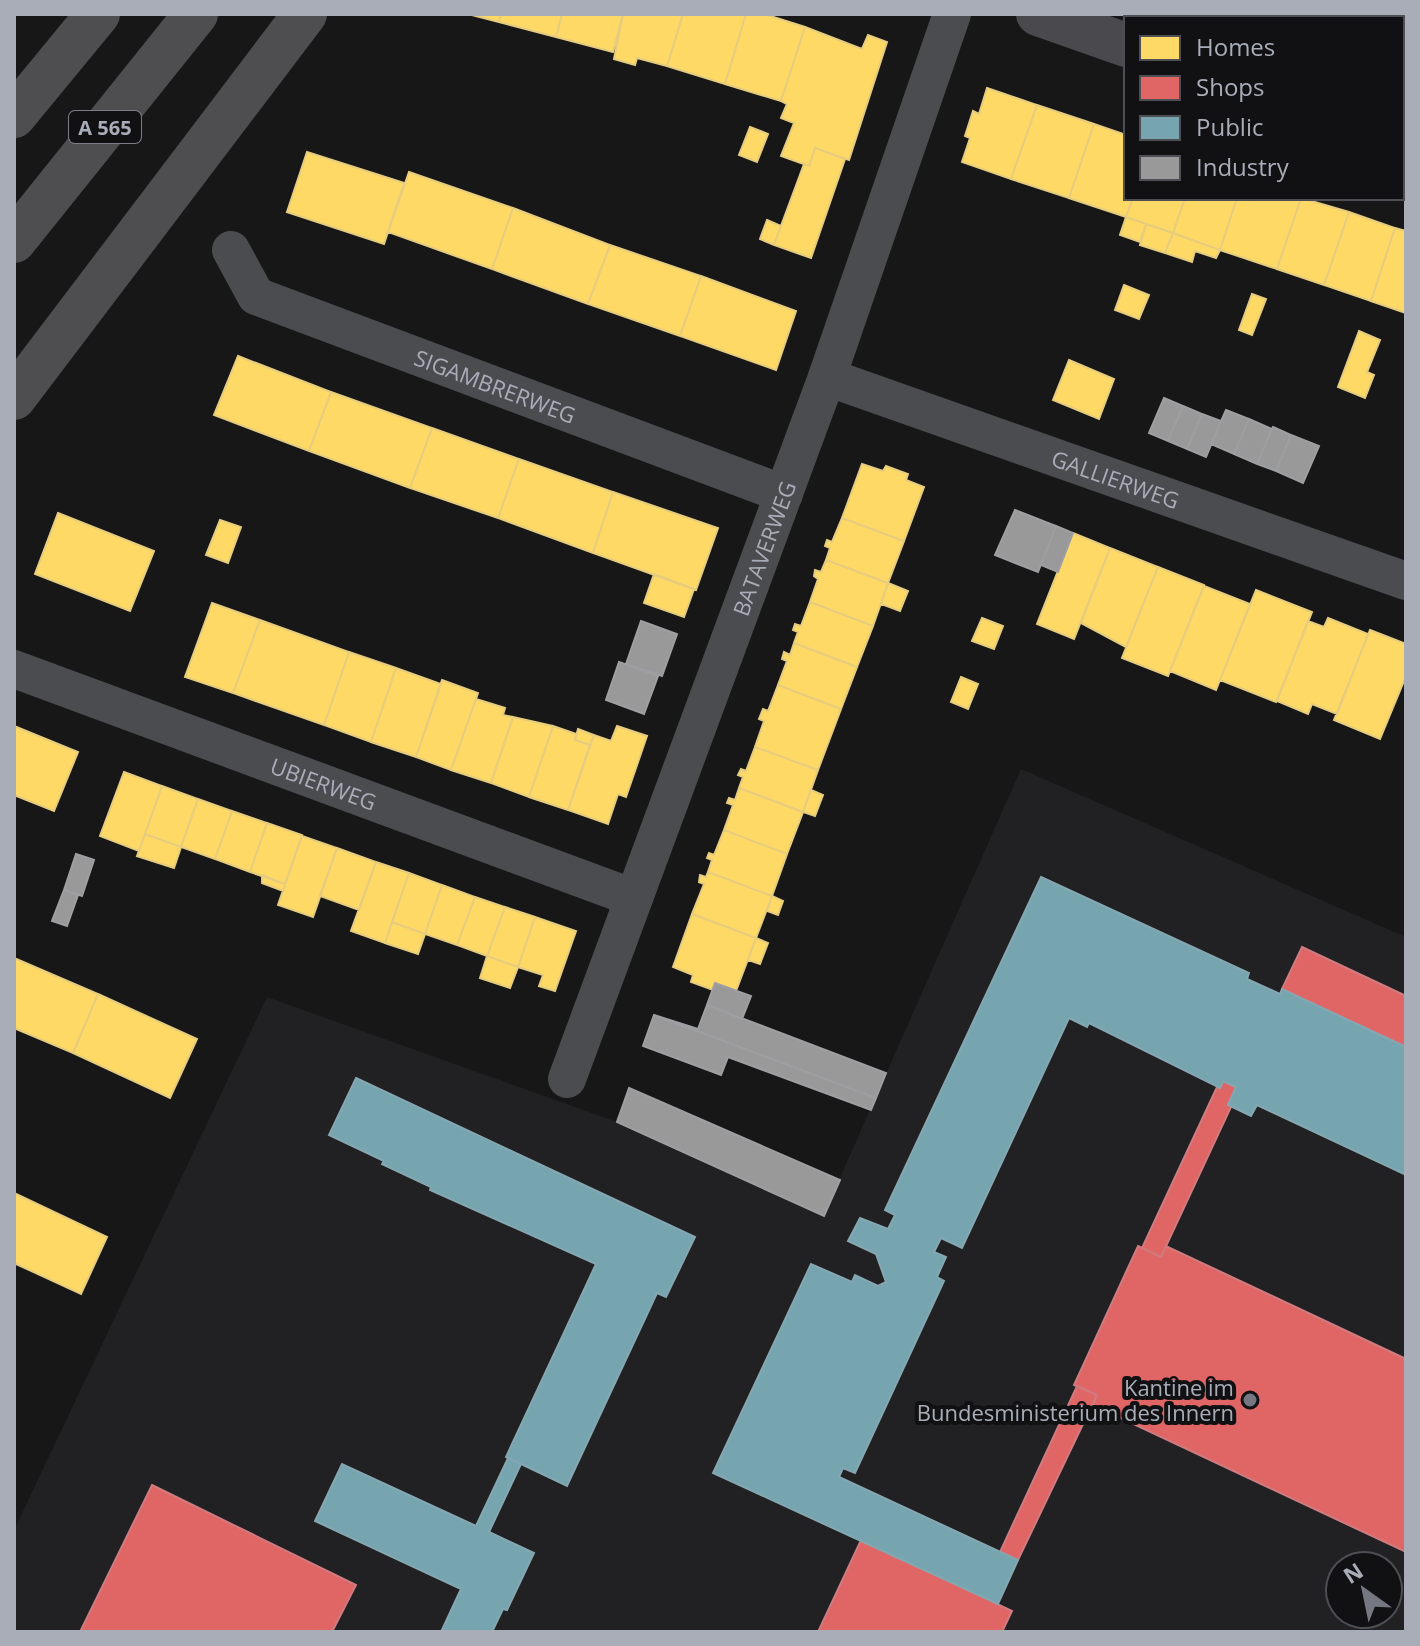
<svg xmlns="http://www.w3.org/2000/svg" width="1420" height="1646" font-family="'Open Sans',sans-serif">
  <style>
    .built { fill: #212123; fill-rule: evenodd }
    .homes { fill: #ffd966; stroke: #e5cc7f; stroke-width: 2 }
    .shops { fill: #e06666; stroke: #cf7b7f; stroke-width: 2 }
    .public { fill: #76a5af; stroke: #85a7b2; stroke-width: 2 }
    .industry { fill: #999; stroke: #9e9fa2; stroke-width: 2 }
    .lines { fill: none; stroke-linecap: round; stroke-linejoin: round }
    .street { stroke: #4b4c50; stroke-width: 38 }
    .secondary { stroke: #4a4a4e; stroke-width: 44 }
    .highway { stroke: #4e4e51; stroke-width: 44 }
    .poi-dot { fill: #757880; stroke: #111113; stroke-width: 3 }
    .labels { text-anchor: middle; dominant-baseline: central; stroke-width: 8; stroke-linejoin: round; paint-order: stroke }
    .shield { fill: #111113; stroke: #7b7e86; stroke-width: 2 }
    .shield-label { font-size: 20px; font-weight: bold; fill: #a8adb8 }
    .street-label { font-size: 22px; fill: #a8adb8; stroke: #111113 }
    .poi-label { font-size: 22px; fill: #a8adb8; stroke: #111113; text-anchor: end }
  </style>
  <rect width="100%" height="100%" fill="#171717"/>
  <!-- built -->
  <path class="built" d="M1021 769 1406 937V1632H14V1530L267 997 617 1122 823 1216ZM1340 1566H1388V1614H1340Z"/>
  <!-- homes -->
  <path class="homes" d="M468 14H501L499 22Z
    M501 14H562L556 37 499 22Z
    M562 14H623L613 52 556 37Z
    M623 14H683L667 66 637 58 635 65 614 59Z
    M683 14H746L725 84 667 66Z
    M746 14H764L805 27 781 101 725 84Z
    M805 27 862 49 868 35 887 42 849 160 815 148 809 166 781 156 794 123 781 118 787 104 781 101Z
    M987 88 1037 105 1011 179 962 162 970 138 965 136 973 111 979 114Z
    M1037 105 1094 124 1069 198 1011 179Z
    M1094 124 1126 135V198H1133L1126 217 1069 198Z
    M750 127 768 134 757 162 739 155Z
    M815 148 845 159 811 258 774 245 804 164 809 166Z
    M307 152 404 183 384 244 287 212Z
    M409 172 513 208 492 269 388 232Z
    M1133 198H1185L1173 233 1126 217Z
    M1185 198H1237L1220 250 1173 233Z
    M1237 198H1301L1277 269 1220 250Z
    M1301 198 1349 212 1324 285 1277 269Z
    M513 208 610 245 588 304 492 269Z
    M1349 212 1395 228 1371 301 1324 285Z
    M1126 217 1146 224 1140 242 1120 235Z
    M767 220 781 226 774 245 760 239Z
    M1146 224 1173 233 1165 253 1140 245Z
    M1395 228 1406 231V313L1371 301Z
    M1173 233 1220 250 1216 258 1195 251 1192 262 1165 253Z
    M610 245 701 276 680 336 588 304Z
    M701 276 796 311 776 370 680 336Z
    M1124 285 1149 295 1139 319 1115 310Z
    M1252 294 1266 299 1252 335 1239 330Z
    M1359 331 1380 340 1367 372 1374 375 1365 398 1338 387Z
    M238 356 331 392 309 451 214 415Z
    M1069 360 1114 379 1099 419 1053 400Z
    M331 392 432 428 410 488 309 451Z
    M432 428 519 459 498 518 410 488Z
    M519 459 613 492 593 553 498 518Z
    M862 464 883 471 886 466 908 474 906 480 924 487 904 541 842 518Z
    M613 492 718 528 696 590 593 553Z
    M58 513 154 551 130 611 35 574Z
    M842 518 904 541 888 583 826 560 830 548 825 546 827 540 832 542Z
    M220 520 241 527 228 563 206 555Z
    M1073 533 1110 548 1074 639 1037 624Z
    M1110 548 1158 567 1126 647 1081 623Z
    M826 560 888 583 873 626 810 602 818 579 814 576 815 570 821 572Z
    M1158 567 1204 585 1168 676 1122 658Z
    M654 574 694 589 684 617 644 603Z
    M888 583 908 591 900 611 881 604Z
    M1204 586 1250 604 1216 690 1170 671Z
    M1256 590 1312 612 1276 702 1220 680Z
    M810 602 873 626 857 667 794 643 798 632 793 630 795 624 801 626Z
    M212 603 260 620 233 693 185 677Z
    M982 618 1003 626 994 649 972 641Z
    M1328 618 1368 634 1337 714 1312 704 1308 714 1277 701 1308 621 1324 627Z
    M260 620 349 652 324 725 233 693Z
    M1370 630 1406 644V676L1380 739 1334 720Z
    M794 643 857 667 841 709 778 685 787 661 782 659 784 652 790 655Z
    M349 652 396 668 371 742 324 725Z
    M396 668 441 684 416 757 371 742Z
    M961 677 978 684 968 709 951 702Z
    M442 680 478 693 451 770 416 757Z
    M778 685 841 709 818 770 755 747 764 721 759 719 763 709 768 711Z
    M476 699 505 708 503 715 513 717 491 783 451 770Z
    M513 717 553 726 529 797 491 783Z
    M14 726 78 752 54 811 14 795Z
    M553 726 576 734 575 740 590 745 568 810 529 797Z
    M617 726 647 736 626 797 618 794 608 824 568 810 594 735 611 741Z
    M578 729 594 735 590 745 575 740Z
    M755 747 818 770 803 812 739 788 743 777 738 775 741 769 746 771Z
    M124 772 162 786 139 851 100 836Z
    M162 786 198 799 181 847 145 834Z
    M739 788 803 812 787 854 724 830 733 805 727 803 729 798 735 800Z
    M811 790 823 795 815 816 803 812Z
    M198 799 232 811 215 859 181 847Z
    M232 811 267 823 250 872 215 859Z
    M267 823 302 835 285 884 250 872Z
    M724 830 787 854 772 896 708 872 712 860 707 858 709 853 714 855Z
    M145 834 181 847 174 868 137 856Z
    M302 836 337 848 313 917 278 905Z
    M337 848 376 862 359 910 320 896Z
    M376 862 409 873 385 943 351 931Z
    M708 872 772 896 756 938 692 914 704 884 699 882 700 875 706 877Z
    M409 873 442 885 425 934 392 922Z
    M262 875 285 884 283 891 262 883Z
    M442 885 475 897 457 945 425 934Z
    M772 896 783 901 778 915 767 911Z
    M475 897 505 907 487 956 457 945Z
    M505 907 535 917 518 967 487 956Z
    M692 914 756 938 736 991 715 983 713 990 691 982 693 975 673 967Z
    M535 917 576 931 555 991 539 986 543 975 518 967Z
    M392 922 425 934 418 954 385 943Z
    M756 938 768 943 760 964 748 960Z
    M487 956 518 967 510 988 480 978Z
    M14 958 98 994 73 1053 14 1028Z
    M98 994 197 1039 170 1098 73 1053Z
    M14 1193 107 1237 81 1294 14 1263Z"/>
  <!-- shops -->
  <path class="shops" d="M1348 14H1406V33L1402 32V18H1360Z
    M1302 947 1406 996V1047L1282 989Z
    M1223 1081 1236 1087 1231 1107 1161 1257 1142 1248 1217 1087 1220 1088Z
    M1138 1246 1161 1257 1166 1246 1406 1359V1552L1093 1405 1097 1395 1074 1385Z
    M1077 1386 1097 1395 1018 1560 1000 1552Z
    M152 1485 356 1585 332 1632H80Z
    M861 1540 1012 1611 1002 1632H818Z"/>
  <!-- public -->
  <path class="public" d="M1041 877 1249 973 1247 979 1280 994 1282 989 1406 1047V1175L1257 1105 1251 1116 1228 1105 1236 1087 1223 1081 1220 1088 1089 1023 1087 1027 1069 1018 962 1248 941 1238 934 1252 946 1257 937 1277 944 1281 855 1473 843 1468 839 1477 1018 1560 998 1604 713 1473 811 1264 852 1282 855 1275 878 1286 886 1282 876 1254 848 1241 860 1218 888 1229 895 1215 885 1210Z
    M356 1078 695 1237 666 1297 657 1293 567 1486 506 1457 596 1264 430 1190 431 1187 382 1164 384 1161 329 1135Z
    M508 1458 521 1464 489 1532 534 1553 507 1610 503 1609 492 1632H441L461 1589 315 1521 342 1464 476 1526Z"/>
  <!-- industry -->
  <path class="industry" d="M1164 398 1183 406 1168 441 1149 433Z
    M1183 406 1202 414 1187 449 1168 441Z
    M1226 410 1249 419 1234 454 1211 444Z
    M1202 414 1221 421 1206 457 1187 449Z
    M1249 419 1272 429 1257 464 1234 454Z
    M1273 427 1291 435 1276 471 1257 464Z
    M1291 435 1319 446 1303 483 1276 471Z
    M1015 510 1056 526 1038 572 995 555Z
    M1056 526 1073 533 1058 572 1041 565Z
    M641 621 677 634 662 676 626 664Z
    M619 662 658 676 644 714 606 700Z
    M76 854 94 860 82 896 64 890Z
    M64 890 78 895 67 926 52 921Z
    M715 983 751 996 742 1019 707 1005Z
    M707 1005 886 1073 876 1098 654 1015 698 1029Z
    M654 1015 876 1098 871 1110 728 1057 721 1075 643 1046Z
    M629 1088 840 1180 824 1216 617 1122Z"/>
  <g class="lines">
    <!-- street -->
    <g class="street">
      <path id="s1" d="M231 250 256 296 784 494"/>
      <path id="s2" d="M827 377 1406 581"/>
      <path id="s3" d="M14 669 634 898"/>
      <path id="s4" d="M567 1079 827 377 952 14"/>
    </g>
    <!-- secondary -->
    <path class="secondary" d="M1038 14 1126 45
      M1402 140 1406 141"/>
    <!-- highway -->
    <path class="highway" d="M14 116 98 14
      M14 241 196 14
      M14 398 305 14"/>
  </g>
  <!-- markers -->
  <circle class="poi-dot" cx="1250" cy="1400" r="8"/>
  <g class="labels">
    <!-- shield labels -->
    <rect class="shield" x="69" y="111" width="72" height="32" rx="6"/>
    <g class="shield-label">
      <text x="105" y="127">A 565</text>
    </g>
    <!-- street labels -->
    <g class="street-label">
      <text stroke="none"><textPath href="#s1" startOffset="308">SIGAMBRERWEG</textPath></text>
      <text stroke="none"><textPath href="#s2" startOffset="306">GALLIERWEG</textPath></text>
      <text stroke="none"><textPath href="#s4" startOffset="566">BATAVERWEG</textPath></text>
      <text stroke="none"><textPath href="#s3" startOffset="330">UBIERWEG</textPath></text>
    </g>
    <!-- poi labels -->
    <g class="poi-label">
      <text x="1234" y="1387">Kantine im<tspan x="1234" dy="25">Bundesministerium des Innern</tspan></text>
    </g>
  </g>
  <!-- border -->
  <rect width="1420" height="1646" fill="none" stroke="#a8adb8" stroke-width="32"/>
  <!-- legend -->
  <rect x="1124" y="16" width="280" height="184" fill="#111113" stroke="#4d4f55" stroke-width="2"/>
  <rect x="1140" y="36" width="40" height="24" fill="#ffd966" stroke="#4d4f55" stroke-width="2"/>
  <text x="1196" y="56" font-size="24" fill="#a8adb8">Homes</text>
  <rect x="1140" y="76" width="40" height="24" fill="#e06666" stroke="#4d4f55" stroke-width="2"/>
  <text x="1196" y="96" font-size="24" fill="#a8adb8">Shops</text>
  <rect x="1140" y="116" width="40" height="24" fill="#76a5af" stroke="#4d4f55" stroke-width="2"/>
  <text x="1196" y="136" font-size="24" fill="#a8adb8">Public</text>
  <rect x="1140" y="156" width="40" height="24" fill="#999999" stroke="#4d4f55" stroke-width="2"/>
  <text x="1196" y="176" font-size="24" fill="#a8adb8">Industry</text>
  <!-- north arrow -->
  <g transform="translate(1364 1590) rotate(327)"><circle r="38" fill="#111113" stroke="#4d4f55" stroke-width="2"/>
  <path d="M0-6L14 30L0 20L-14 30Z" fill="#757880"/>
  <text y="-12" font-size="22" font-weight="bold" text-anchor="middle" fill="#a8adb8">N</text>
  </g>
</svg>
